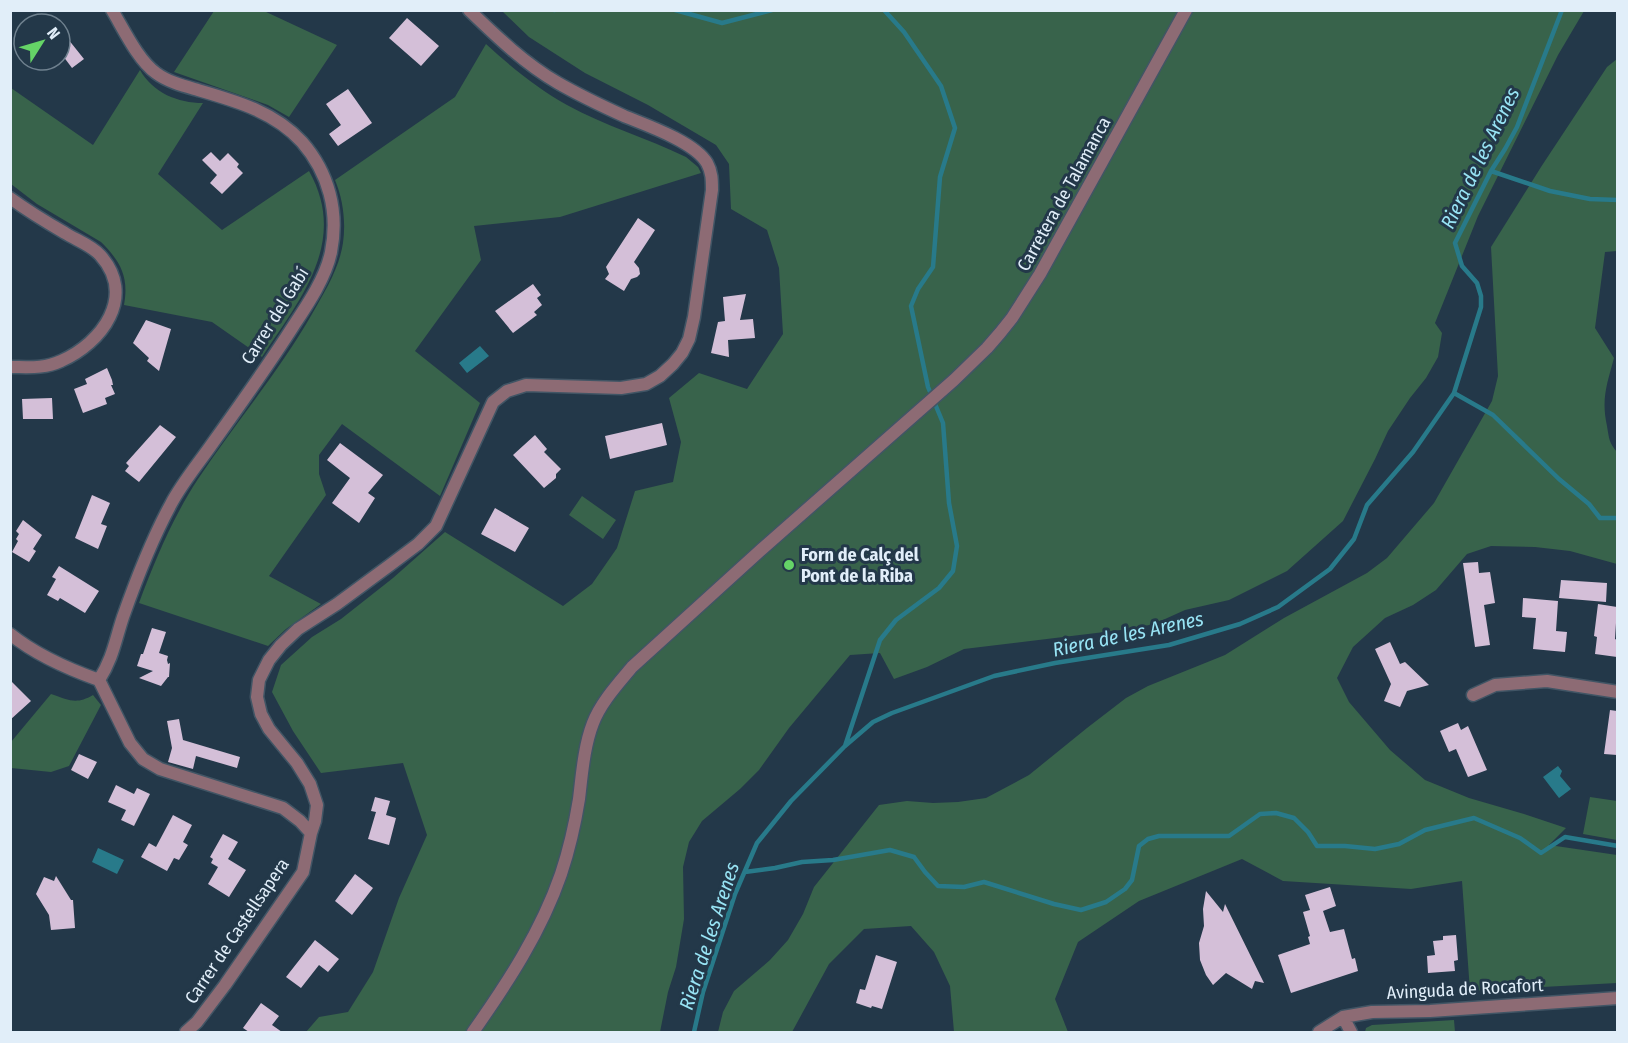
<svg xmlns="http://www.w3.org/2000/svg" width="1628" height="1043" font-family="'Fira Sans Condensed',sans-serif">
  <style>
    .green { fill: #38634b }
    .water { fill: #287a8a }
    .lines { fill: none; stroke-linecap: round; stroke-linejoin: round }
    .stream { stroke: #287a8a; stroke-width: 4.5 }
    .building { fill: #d4bfd8 }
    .minor-casing { stroke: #415565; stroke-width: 15 }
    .tertiary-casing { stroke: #415565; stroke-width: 15 }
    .minor { stroke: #8d6b74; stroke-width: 12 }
    .tertiary { stroke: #8d6b74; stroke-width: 12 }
    .poi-dot { fill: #65d467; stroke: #233849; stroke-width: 2 }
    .labels { text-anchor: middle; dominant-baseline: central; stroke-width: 6; stroke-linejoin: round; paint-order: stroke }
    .street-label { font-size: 18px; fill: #e1eef9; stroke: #233849 }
    .poi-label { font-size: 18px; font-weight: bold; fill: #e1eef9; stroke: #233849; text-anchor: start }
    .water-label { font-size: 20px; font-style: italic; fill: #98e4f5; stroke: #233849 }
  </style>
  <rect width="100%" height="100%" fill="#233849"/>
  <!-- green -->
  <path class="green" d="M214 11H264L337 45 289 117 268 105 174 72Z
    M502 11H1584L1558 55 1478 216 1435 323 1442 333 1438 357 1426 378 1410 398 1388 431 1375 459 1343 521 1287 571 1229 600 1185 610 1154 624 1129 629 964 649 927 667 894 679 880 653 850 655 789 728 759 770 740 789 702 821 689 842 683 867 684 919 676 967 668 992 660 1032H306L319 1017 348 1012 373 972 399 898 427 835 403 763 321 773 293 731 272 692 281 665 312 637 341 619 393 578 445 532 563 606 592 584 617 548 635 491 673 482 681 442 669 398 699 373 747 389 783 334 779 268 767 230 731 209 729 164 716 145 648 105 585 73 529 37Z
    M486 44C511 67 537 88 567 105 605 126 647 138 686 157L698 167 701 173 560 217 474 226 481 260 415 351 480 403 440 496 342 424 319 455V474L326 495 269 576 321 604 286 629 268 646 139 603C155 560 173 517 198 479 235 423 279 372 312 314 325 291 339 269 343 243 346 222 343 199 335 180L455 97Z
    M1617 59V251L1605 252 1595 328 1614 358C1607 384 1601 399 1607 426 1609 438 1609 443 1617 452V564L1570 551 1535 547 1491 546 1467 554 1436 590 1413 605 1385 618 1353 647 1337 678 1349 702 1390 750 1425 780 1469 798 1524 814 1566 828 1549 845 1617 855V983L1470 991 1462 881 1411 889 1283 881 1242 859 1139 901 1078 942 1055 999 1068 1032H954L950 986 934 952 911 926 864 929 829 964 792 1032H718L723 1012 734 991 770 960 788 940 803 914 814 887 879 805 907 801 933 803 958 802 986 798 1029 775 1087 728 1126 698 1148 686 1225 655 1284 618 1367 573 1387 558 1434 503 1492 401 1498 376 1491 247 1541 167 1607 67Z
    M140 70C153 93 178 103 203 103L158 174 222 230 309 171C349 242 300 299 262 357L212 322 124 305C129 277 121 262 101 242L37 204 11 184V88L93 145Z
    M582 496 616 520 603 539 569 515Z
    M51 694C69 700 76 705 93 695L101 705 69 766 51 772 11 768V742Z
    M1590 797 1617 801V840L1583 834Z
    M1454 1020 1455 1032H1365L1366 1028 1372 1025Z"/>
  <!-- water -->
  <path class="water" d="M480 346 489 356 467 373 459 363Z
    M1558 766 1562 771 1560 776 1571 789 1559 798 1543 777Z
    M98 848 124 860 117 874 92 862Z"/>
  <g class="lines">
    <!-- stream -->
    <path class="stream" d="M554 10H555
      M675 10 722 23 772 10
      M1491 171 1550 191 1590 199 1618 200
      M1454 393 1493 415 1559 479 1589 504 1600 518H1618
      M845 746 880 640 896 620 939 588 953 571 957 546 949 503 943 423 928 387 911 306 918 289 933 267 940 177 955 128 941 86 904 32 884 10
      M745 872 775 868 802 862 833 860 890 850 914 857 925 872 938 886 964 887 984 882 1054 904 1081 910 1106 902 1125 889 1132 880 1139 846 1148 839 1159 836H1229L1260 814 1276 813 1294 818 1308 832 1317 846H1345L1375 849 1399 844 1425 830 1474 818 1520 838 1541 853 1565 837 1618 846
      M694 1032 703 992 735 894 757 843 791 801 845 746 873 722 892 713 994 676 1055 663 1169 645 1240 624 1278 607 1330 569 1354 539 1367 505 1413 452 1454 393 1481 307V296L1477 283 1462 266 1455 243 1491 171 1505 149 1517 127 1562 10"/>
  </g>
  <!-- building -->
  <path class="building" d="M407 18 439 46 421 66 389 38Z
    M60 29 84 59 72 68 60 52Z
    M348 89 372 123 338 146 329 134 341 125 326 104Z
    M211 152 220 161 228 153 239 164 237 167 243 173 222 194 210 183 217 175 202 160Z
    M638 218 655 230 634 262 639 268 640 274 637 277 631 279 624 291 605 279 609 274 606 267Z
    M533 284 541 295 537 298 542 305 534 312 537 315 513 333 495 311Z
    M746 294 740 320 753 319 755 338 728 340 729 357 711 353 718 322 725 321 723 297Z
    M146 320 171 329 159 371 147 361 149 358 133 343Z
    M107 368 112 380 113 385H111L115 394 105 398 107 404 83 413 74 389 87 384 85 379Z
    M52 398 53 419H23L22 399Z
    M662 423 667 445 610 459 605 436Z
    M160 425 176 437 139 482 125 471 129 466 126 463Z
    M535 435 547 449 544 452 561 469 556 474V478L544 488 513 455Z
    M340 443 383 475 368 493 375 498 359 523 332 503 350 478 327 460Z
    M92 495 110 503 101 524 107 526 98 549 75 538Z
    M495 508 529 528 515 552 481 534Z
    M23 520 42 535 33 549 36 551 29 562 12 552 18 541 16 539 19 534 16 531Z
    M1478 562 1479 573 1490 572 1495 603 1484 605 1490 645 1475 647 1463 563Z
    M59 566 99 591 85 613 60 598 58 601 47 595 56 579 52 577Z
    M1561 580 1607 583 1606 602 1559 598Z
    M1523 598 1558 601 1556 631 1567 632 1565 652 1533 649 1536 618 1522 617Z
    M1598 604 1617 607 1615 639 1617 640V657L1595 654 1597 637 1594 636Z
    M152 628 166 632 159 653 168 656 167 660 168 664 170 663 169 677H168L161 686 139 678 153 671 137 666 141 654H143Z
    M1390 642 1400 664 1405 662 1429 685 1407 691 1400 707 1384 701 1391 684 1375 649Z
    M10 680 31 701 10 720Z
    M1610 710 1617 711V755L1604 754Z
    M179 719 183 740 240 757 237 768 196 756 193 769 168 762 172 748 167 721Z
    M1458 723 1461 730 1468 726 1487 770 1468 777 1456 749 1449 752 1440 731Z
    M79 754 97 762 88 779 71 770Z
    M116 785 134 794 137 788 150 794 134 826 121 820 126 810 108 802Z
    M375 797 390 801 386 815 396 818 389 845 368 839 376 812 371 811Z
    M173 815 192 825 183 842 188 845 179 860 174 858 167 871 141 857 149 843 156 847Z
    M223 834 238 842 228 859 246 870 229 897 208 884 218 867 211 863 213 859 210 857Z
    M355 874 373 888 352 915 335 901Z
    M56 876 71 900H73L75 928 51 930 49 915 36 894 44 877 54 881Z
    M1330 887 1336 906 1323 911 1330 932 1344 929 1352 959 1355 958 1358 971 1291 993 1278 955 1310 944 1308 937 1310 936 1303 912 1310 910 1305 895Z
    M1206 891 1223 912 1225 904 1264 983 1255 981 1252 989 1226 973 1213 985 1206 975 1200 960 1199 943 1204 926 1203 909Z
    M1456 935 1458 960 1454 961 1455 971 1428 973 1427 956 1435 955 1433 941 1443 940V936Z
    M315 940 339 959 328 972 319 965 301 988 286 977Z
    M876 955 897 962 882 1009 872 1006 871 1008 856 1003 860 989 865 990Z
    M261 1003 279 1016 272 1025 282 1032H249L243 1028Z"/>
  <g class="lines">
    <!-- minor casing -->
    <g class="minor-casing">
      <path id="minor" d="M10 198C28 211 46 222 65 233 76 240 91 245 100 255 137 296 102 343 61 361 44 369 28 367 10 367
        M10 634C36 655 68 669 99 680
        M99 680C113 658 115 641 123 617 136 580 152 539 171 504 182 483 198 464 212 444 240 405 268 366 294 325 308 304 326 277 331 252 339 212 329 173 302 142 275 112 236 101 198 90 184 86 168 82 156 73 138 60 124 30 112 10
        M99 680 130 743 143 759 160 769 283 808 300 821 311 833 303 872 225 985 197 1022 186 1032
        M1473 695 1495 685 1547 681 1618 692
        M311 833 315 821 317 805 310 784 297 763 269 729 261 714 257 697 259 680 269 660 281 645 298 629 337 604 390 565 418 544 436 526 493 402 507 391 526 385 621 388 646 384 660 376 673 364 682 353 689 339 694 317 712 190C712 180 712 172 707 163 695 142 646 125 624 116 602 106 579 95 558 83 525 64 497 37 469 10
        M1343 1017 1351 1032
        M1319 1032 1343 1017 1372 1012 1430 1011 1618 998"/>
    </g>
    <!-- tertiary casing -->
    <g class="tertiary-casing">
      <path id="tertiary" d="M473 1032C508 982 541 932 561 874 569 850 575 824 579 799 582 774 584 746 593 723 601 702 618 684 632 667L762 549 954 380 987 348 1000 333 1012 318 1040 274 1186 10"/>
    </g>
    <!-- minor -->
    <use href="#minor" class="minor"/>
    <!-- tertiary -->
    <use href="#tertiary" class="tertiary"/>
  </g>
  <!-- markers -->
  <circle class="poi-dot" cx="789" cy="565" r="6"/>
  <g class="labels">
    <!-- street labels -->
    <g class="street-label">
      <text transform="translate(1064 194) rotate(-61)">Carretera de Talamanca</text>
      <text transform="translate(275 316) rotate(-58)">Carrer del Gabí</text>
      <text transform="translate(237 931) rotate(-56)">Carrer de Castellsapera</text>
      <text transform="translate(1465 989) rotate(-3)">Avinguda de Rocafort</text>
    </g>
    <!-- poi labels -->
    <g class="poi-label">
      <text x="801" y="555">Forn de Calç del<tspan x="801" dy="21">Pont de la Riba</tspan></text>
    </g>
    <!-- water labels -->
    <g class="water-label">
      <text transform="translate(1480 158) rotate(-64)">Riera de les Arenes</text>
      <text transform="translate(1128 634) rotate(-12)">Riera de les Arenes</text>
      <text transform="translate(709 936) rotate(-72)">Riera de les Arenes</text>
    </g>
  </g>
  <!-- border -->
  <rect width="1628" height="1043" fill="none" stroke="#e1eef9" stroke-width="24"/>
  <!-- north arrow -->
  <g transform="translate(42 42) rotate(53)"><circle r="28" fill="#233849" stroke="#6f818f" stroke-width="1.5"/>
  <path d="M0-4.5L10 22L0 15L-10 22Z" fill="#65d467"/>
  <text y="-9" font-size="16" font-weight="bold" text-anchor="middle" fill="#e1eef9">N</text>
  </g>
</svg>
